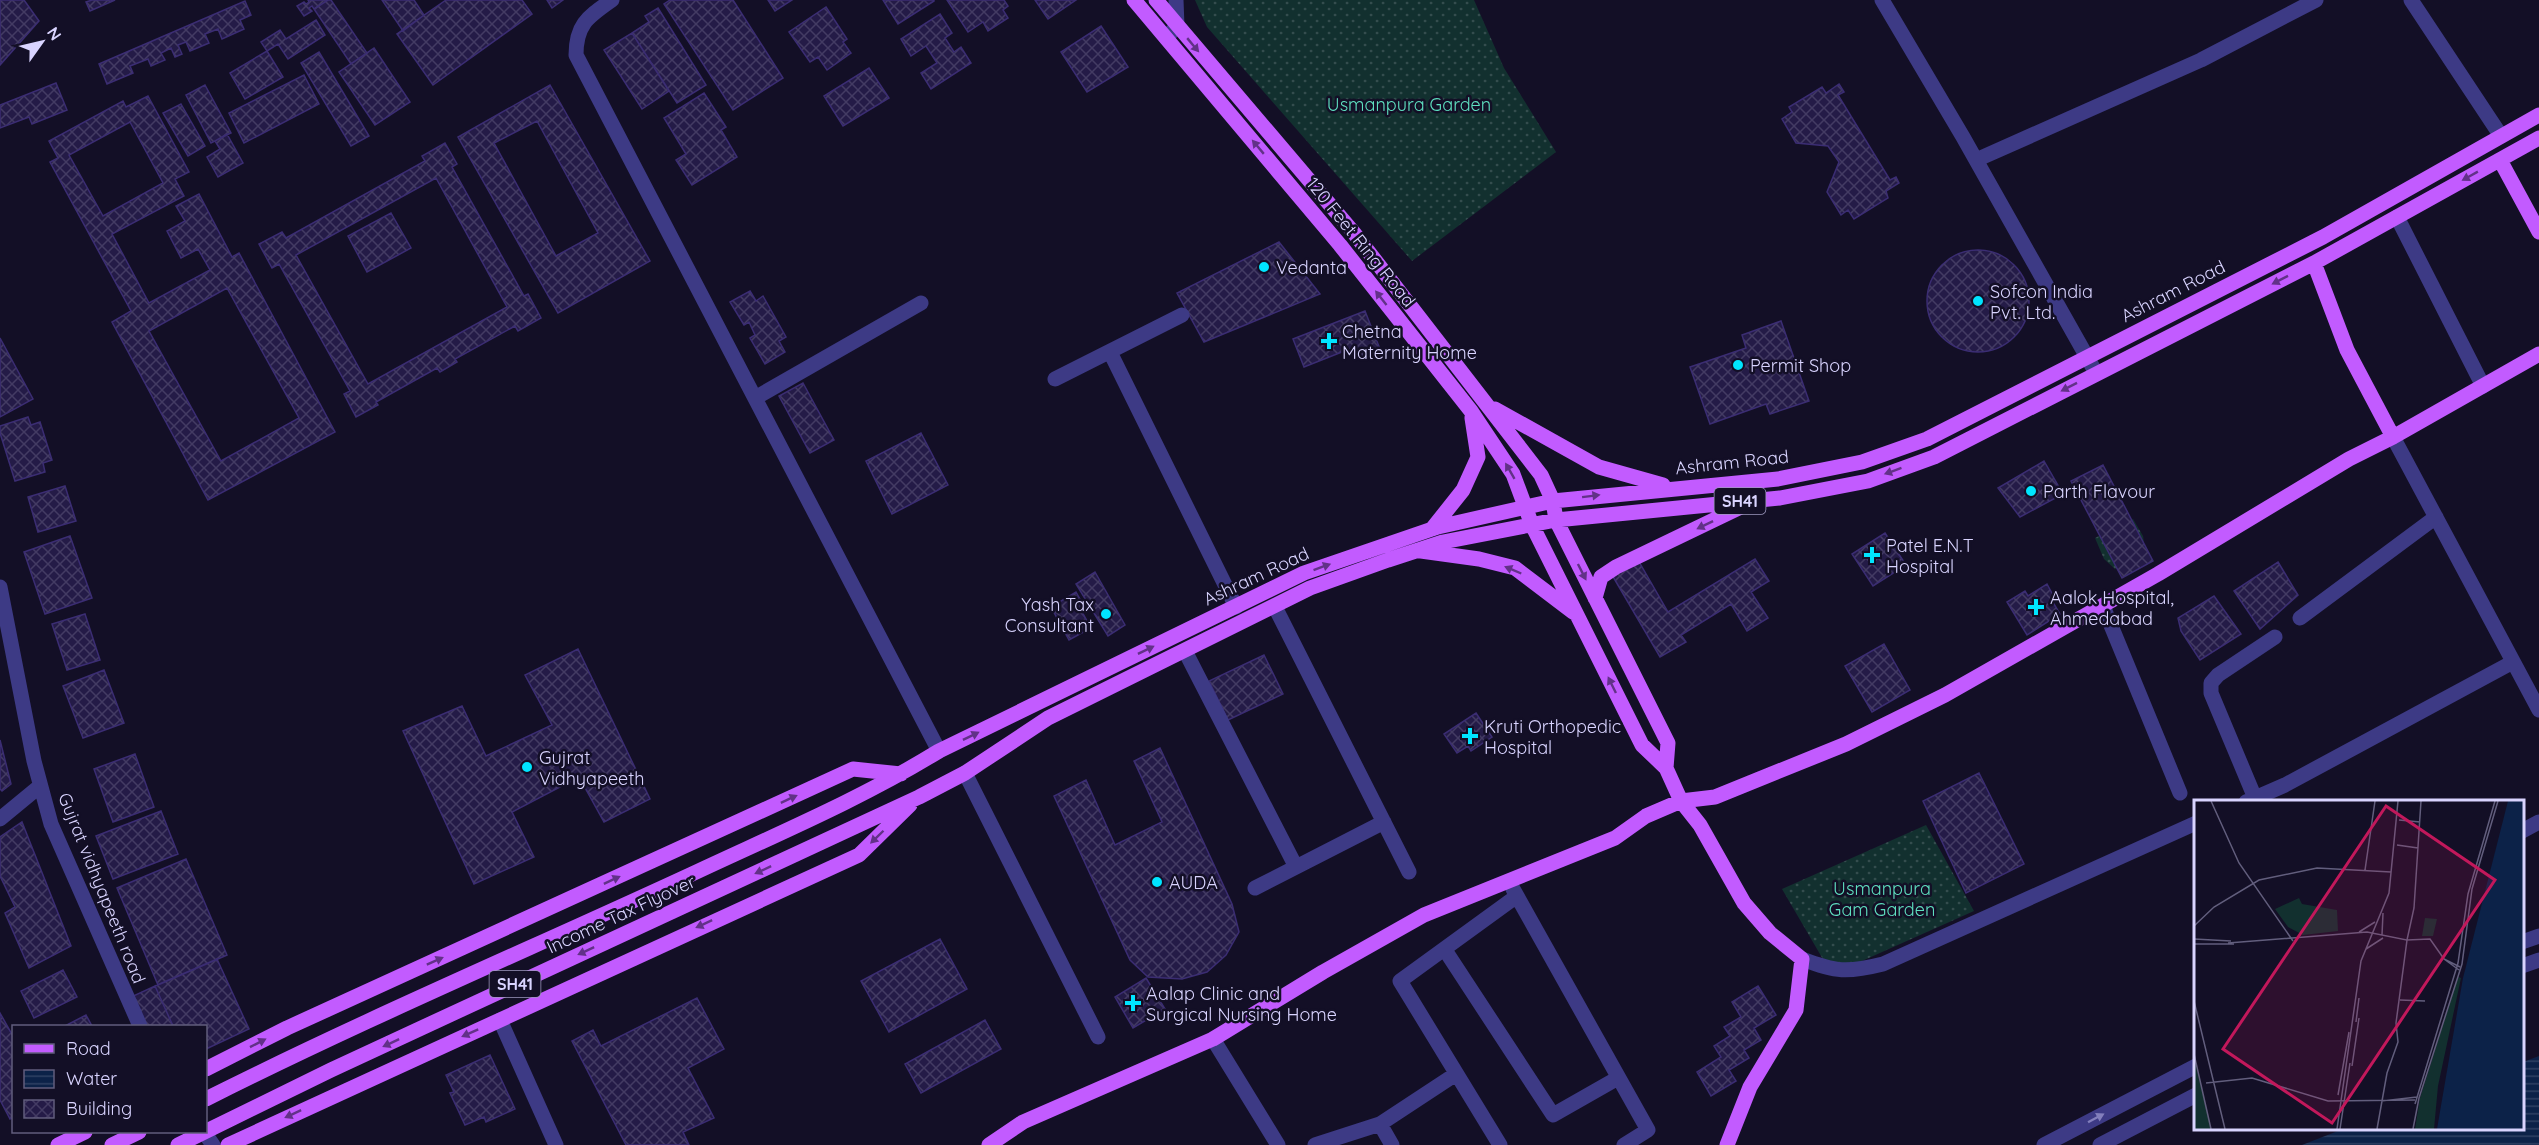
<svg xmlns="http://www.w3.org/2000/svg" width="2539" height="1145" font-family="Quicksand,sans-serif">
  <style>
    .grass { fill: url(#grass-dots) }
    .water { fill: url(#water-rules) }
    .building { fill: url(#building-cross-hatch); stroke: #3b2d73; stroke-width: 1.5; fill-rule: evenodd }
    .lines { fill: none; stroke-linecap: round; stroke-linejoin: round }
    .minor { stroke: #3d3a85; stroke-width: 15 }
    .major { stroke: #c25bff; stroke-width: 15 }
    .oneway { fill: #623188 }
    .oneway2 { fill: #837fbc }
    .poi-dot { fill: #00e5ff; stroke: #130f26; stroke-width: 2 }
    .labels { text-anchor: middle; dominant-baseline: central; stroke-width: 5; stroke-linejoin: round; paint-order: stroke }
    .shield { fill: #130f26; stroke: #9e99be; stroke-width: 1.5 }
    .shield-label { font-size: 16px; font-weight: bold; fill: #d9d4ff }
    .park-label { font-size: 18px; fill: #5fe0c0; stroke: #130f26 }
    .street-label { font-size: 18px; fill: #d9d4ff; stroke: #130f26 }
    .poi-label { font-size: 18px; fill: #d9d4ff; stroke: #130f26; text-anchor: start }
    .inset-road { fill: none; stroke: #625e7d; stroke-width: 1.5 }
    .view { fill: #c2185b; fill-opacity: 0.15; stroke: #c2185b; stroke-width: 3 }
    .inset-edge { fill: none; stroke: #d9d4ff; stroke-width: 3 }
  </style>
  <defs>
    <pattern id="grass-dots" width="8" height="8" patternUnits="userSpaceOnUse" patternTransform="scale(1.5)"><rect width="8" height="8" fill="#12302f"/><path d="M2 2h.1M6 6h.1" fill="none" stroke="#344d4e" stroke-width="1.8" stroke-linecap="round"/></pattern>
    <pattern id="water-rules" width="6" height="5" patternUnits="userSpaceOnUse" patternTransform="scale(1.5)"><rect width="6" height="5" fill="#0c2248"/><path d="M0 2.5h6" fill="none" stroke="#2f4163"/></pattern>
    <pattern id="building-cross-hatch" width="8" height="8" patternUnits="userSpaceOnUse" patternTransform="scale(1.5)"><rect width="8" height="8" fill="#241b47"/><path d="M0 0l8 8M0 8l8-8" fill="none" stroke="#433b63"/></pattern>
  </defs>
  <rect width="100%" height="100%" fill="#130f26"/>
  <!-- grass -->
  <path class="grass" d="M1195 0H1474L1504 68 1556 152 1412 261 1207 27Z
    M2133 519 2143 536 2145 551 2115 569 2104 559 2095 538Z
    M1926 825 1974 911 1853 965 1824 961 1782 889Z"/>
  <!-- water -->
  <path class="water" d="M2539 1056V1145H2302L2343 1129 2522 1128 2523 1062Z"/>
  <!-- building -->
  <path class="building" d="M0 0H24L39 21 0 65Z
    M92 0H115L90 11 86 2Z
    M308 0H328L314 9 312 6 309 8 312 11 304 16 297 6 304 2 306 4 309 2Z
    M328 0H331L367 53 351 64 314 9Z
    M382 0H414L424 15 403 31Z
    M446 0H522L532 14 433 85 397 34Z
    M547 0H563L552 8Z
    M670 0H733L783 78 733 110 664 4Z
    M768 0H792L775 11Z
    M883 0H934V1L898 24Z
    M947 0H1004L1008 6 1003 10 1008 18 988 31 983 22 968 32Z
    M1035 0H1076L1048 19Z
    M245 1 251 15 240 20 244 29 222 39 218 29 205 34 209 43 190 51 186 42 178 45 182 54 175 57 171 48 161 53 165 60 151 66 148 59 130 66 133 73 107 84 99 64Z
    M826 7 847 39 843 42 851 53 827 70 818 57 810 62 789 32Z
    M658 8 706 85 677 103 632 33 649 22 645 16Z
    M940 14 952 33 945 38 954 52 961 47 971 63 931 89 921 73 937 63 926 46 911 56 901 39Z
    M316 20 325 35 288 59 278 44 267 51 261 42 280 30 286 39Z
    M1101 26 1128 67 1087 92 1061 52Z
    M632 33 669 91 642 109 604 50Z
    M374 48 410 102 375 125 339 72Z
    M267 51 283 77 245 99 230 73Z
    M319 52 369 136 351 146 301 63Z
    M869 68 889 98 843 126 824 96Z
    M304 75 319 104 244 143 229 113Z
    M56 83 67 110 32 124 29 117 0 128V105Z
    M1839 84 1844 92 1838 95 1890 180 1896 177 1899 183 1886 191 1888 198 1854 219 1848 210 1841 215 1827 192 1839 162 1828 146 1796 143 1782 119 1792 112 1789 107 1822 87 1826 93Z
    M205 85 231 133 211 143 186 95Z
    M550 85 650 261 558 313 458 137ZM537 121 598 233 556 256 494 143Z
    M704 93 726 127 721 130 737 157 692 185 676 160 686 154 664 118Z
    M148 96 189 172 175 179 184 196 112 234 149 303 210 270 198 249 181 258 167 231 185 221 176 206 199 194 232 257 239 253 335 432 208 500 112 322 131 311 50 162 58 158 49 141 123 101 126 107ZM130 122 163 183 103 216 69 155ZM227 288 299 418 221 461 149 331Z
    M181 104 205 146 188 156 163 113Z
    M227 134 243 163 218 177 207 157 220 149 215 141Z
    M445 143 457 164 452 167 524 296 528 294 541 318 518 331 515 326 455 359 457 362 440 372 437 368 376 402 378 405 356 417 344 394 350 391 279 264 272 268 259 244 282 232 286 238 425 161 422 156ZM436 178 507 307 368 384 296 255Z
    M391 213 411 248 367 272 348 236Z
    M1279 242 1320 294 1204 342 1177 293Z
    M1927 301a51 51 0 1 1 102 0a51 51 0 1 1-102 0Z
    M750 291 756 301 763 296 786 337 779 341 785 352 765 364 750 338 755 335 749 322 744 325 730 302Z
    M1365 311 1380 349 1356 359 1352 348 1304 367 1293 339Z
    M1781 321 1809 401 1770 414 1766 404 1710 424 1690 367 1746 348 1742 335Z
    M0 338 33 399 0 417Z
    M803 383 834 440 810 453 779 396Z
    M28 417 31 425 40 422 52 460 43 463 45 472 15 481 0 433V426Z
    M921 433 948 485 892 514 866 461Z
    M2044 461 2063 494 2020 517 1998 488Z
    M2103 465 2153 561 2122 578 2071 481Z
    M65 486 76 521 38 532 28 497Z
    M1885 533 1906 565 1873 586 1852 554Z
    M70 536 92 598 45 614 24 552Z
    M1755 559 1769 581 1751 592 1768 618 1747 631 1731 604 1681 635 1686 642 1660 657 1612 575 1638 560 1668 612Z
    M2278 562 2298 595 2260 629 2234 591Z
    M1095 572 1125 625 1108 636 1076 584Z
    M2047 584 2054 597 2051 599 2060 614 2027 635 2007 602 2025 591 2028 596Z
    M1076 592 1085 608 1081 610 1091 628 1069 640 1051 607Z
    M2214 596 2241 634 2200 660 2181 631 2178 618Z
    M85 614 100 660 67 670 52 624Z
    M1884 644 1910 690 1872 712 1845 666Z
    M578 649 650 799 604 822 579 777 512 812 534 857 474 884 403 731 462 706 486 756 552 725 525 675Z
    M1264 655 1283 694 1228 720 1209 681Z
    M104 670 124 723 83 738 63 686Z
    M1476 713 1492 737 1471 751 1468 746 1457 753 1444 734Z
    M0 740 11 784 2 791 0 789Z
    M1160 748 1232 904 1239 932 1226 955 1207 972 1182 979 1148 977 1130 960 1054 796 1086 780 1115 845 1162 822 1134 761Z
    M135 754 154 807 113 822 94 769Z
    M1979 773 2024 864 1966 893 1923 801Z
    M161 811 178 854 113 879 96 836Z
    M22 822 71 946 29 968 5 913 15 907 0 876V837Z
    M186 859 227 955 158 985 117 888Z
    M940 939 967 989 889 1032 861 981Z
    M217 959 249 1029 206 1049V1026H173L155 986Z
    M63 970 77 997 34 1018 21 991Z
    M1146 978 1165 1009 1133 1028 1115 997Z
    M155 986 173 1026H144L131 997Z
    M1758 986 1776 1015 1754 1028 1761 1040 1744 1050 1749 1058 1729 1070 1736 1081 1711 1096 1697 1072 1721 1057 1714 1046 1730 1036 1724 1027 1741 1017 1732 1002Z
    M697 998 724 1049 688 1068 714 1118 683 1132 689 1145H626L572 1041 593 1030 601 1046Z
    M0 1013 14 1038V1117L10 1119 0 1100Z
    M86 1015 92 1026H65Z
    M985 1020 1001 1049 921 1093 905 1064Z
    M490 1055 515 1109 486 1122 484 1117 465 1125 450 1093 454 1092 446 1075Z"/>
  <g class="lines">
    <!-- minor -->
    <path class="minor" d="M612 0C588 17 576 24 576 55L939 751
      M1882 0 1963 137 2096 373
      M2411 0 2501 136
      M1166 38 1177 26 1176 0
      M1976 160 2201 60 2316 0
      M2397 217 2483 386
      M1110 352 1236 607
      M1055 379 1182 315
      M755 398 921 303
      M2393 437 2539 710
      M0 587 34 761 51 824 140 1026
      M2103 606 2180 793
      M1275 607 1409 872
      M2300 618 2436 517
      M1185 651 1296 867
      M965 773 1098 1037
      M2255 798 2211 693V683L2218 675 2275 637
      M2246 802 2285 785 2513 662
      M0 819 40 786
      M2522 831 2539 822
      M1255 888 1384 822
      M1513 889 1648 1130 1624 1145
      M2522 942 2539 936
      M1445 950 1553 1115 1618 1078
      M1802 959C1836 972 1847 973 1883 964L2196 823
      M2522 966 2539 960
      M500 1020 556 1145
      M1213 1039 1278 1145
      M204 1132 213 1145
      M1315 1145 1380 1124
      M1392 1145 1380 1124 1456 1074
      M1500 1145 1400 981 1517 896
      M2044 1145 2196 1066
      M2100 1145 2196 1095"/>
    <!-- major -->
    <path class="major" d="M1156 0 1354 233 1541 475 1553 501 1556 520 1668 743 1666 768
      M2500 160 2539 232
      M2314 263 2347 350 2393 437
      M1495 409 1599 467 1663 485
      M1432 529 1463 490 1478 457 1472 418
      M1421 551 1479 559 1515 568 1573 612
      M1595 598 1601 577 1616 567 1747 504
      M1681 801 1715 797 1846 744 1945 695 2158 574 2349 459 2393 437 2539 354
      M1681 801 1700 825 1744 903 1770 933 1802 959 1796 1010 1750 1087 1727 1145
      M206 1069 287 1028 853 769 901 774
      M206 1099C365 1019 530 949 692 874 775 835 861 799 939 751L1304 573 1438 527 1553 501 1778 479 1862 462 1927 439 2323 237 2539 115
      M58 1145 85 1132
      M112 1145 139 1132
      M178 1145 331 1070 919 797 965 773 1048 718 1310 588 1388 560 1443 542 1556 520 1780 498 1868 481 1934 457 2314 263 2539 138
      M228 1145 859 855 910 805
      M989 1145 1023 1122 1213 1039 1323 972 1424 915 1615 838 1646 816 1681 801 1666 768 1642 745 1532 525 1513 474 1471 411 1340 245 1134 0"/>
  </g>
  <!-- one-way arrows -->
  <defs><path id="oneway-solid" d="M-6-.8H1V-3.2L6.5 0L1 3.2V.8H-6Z" transform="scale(1.5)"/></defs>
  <g class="oneway">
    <use href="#oneway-solid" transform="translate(1193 45) rotate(50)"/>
    <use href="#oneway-solid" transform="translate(1258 147) rotate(-130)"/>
    <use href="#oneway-solid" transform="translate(2470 176) rotate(151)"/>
    <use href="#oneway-solid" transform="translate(2280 280) rotate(153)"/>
    <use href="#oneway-solid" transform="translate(1381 298) rotate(-128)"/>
    <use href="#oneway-solid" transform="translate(2069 387) rotate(153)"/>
    <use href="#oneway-solid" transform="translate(1510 471) rotate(-120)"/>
    <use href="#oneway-solid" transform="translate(1893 471) rotate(160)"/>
    <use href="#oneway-solid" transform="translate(1591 496) rotate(-7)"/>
    <use href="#oneway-solid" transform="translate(1705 525) rotate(154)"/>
    <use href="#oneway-solid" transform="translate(1322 567) rotate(-20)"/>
    <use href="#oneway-solid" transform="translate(1513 570) rotate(-157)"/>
    <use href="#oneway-solid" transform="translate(1582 572) rotate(63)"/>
    <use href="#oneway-solid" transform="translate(1146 650) rotate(-26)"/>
    <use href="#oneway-solid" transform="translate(1612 685) rotate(-116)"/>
    <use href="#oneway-solid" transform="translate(971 736) rotate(-26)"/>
    <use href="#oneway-solid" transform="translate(789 799) rotate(-25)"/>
    <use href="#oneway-solid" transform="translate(877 837) rotate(136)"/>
    <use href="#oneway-solid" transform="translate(763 870) rotate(155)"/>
    <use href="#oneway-solid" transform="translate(612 880) rotate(-25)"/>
    <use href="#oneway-solid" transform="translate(704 924) rotate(155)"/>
    <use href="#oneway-solid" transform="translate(586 951) rotate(155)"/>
    <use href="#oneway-solid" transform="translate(435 961) rotate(-24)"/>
    <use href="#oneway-solid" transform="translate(470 1033) rotate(156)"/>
    <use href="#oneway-solid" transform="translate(258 1043) rotate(-27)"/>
    <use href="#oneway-solid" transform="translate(391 1043) rotate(155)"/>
    <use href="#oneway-solid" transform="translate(293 1114) rotate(155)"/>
  </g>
  <use class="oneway2" href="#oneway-solid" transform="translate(2096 1118) rotate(-28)"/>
  <!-- markers -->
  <g class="poi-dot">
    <circle cx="1264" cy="267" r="6"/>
    <circle cx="1978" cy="301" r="6"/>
    <path d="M1326 332h6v6h6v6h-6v6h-6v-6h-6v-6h6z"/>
    <circle cx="1738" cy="365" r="6"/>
    <circle cx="2031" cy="491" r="6"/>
    <path d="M1869 546h6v6h6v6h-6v6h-6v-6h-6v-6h6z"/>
    <path d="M2033 598h6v6h6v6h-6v6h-6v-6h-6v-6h6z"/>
    <circle cx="1106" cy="614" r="6"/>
    <path d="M1467 727h6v6h6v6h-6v6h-6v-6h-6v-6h6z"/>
    <circle cx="527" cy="767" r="6"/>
    <circle cx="1157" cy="882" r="6"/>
    <path d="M1130 994h6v6h6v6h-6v6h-6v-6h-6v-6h6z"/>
  </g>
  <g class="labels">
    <!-- shield labels -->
    <g class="shield">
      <rect x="1714.5" y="488" width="51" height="26" rx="4.5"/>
      <rect x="489.5" y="971" width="51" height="26" rx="4.5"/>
    </g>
    <g class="shield-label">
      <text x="1740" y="501">SH41</text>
      <text x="515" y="984">SH41</text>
    </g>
    <!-- park labels -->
    <g class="park-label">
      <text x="1409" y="104">Usmanpura Garden</text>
      <text x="1882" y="888">Usmanpura<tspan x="1882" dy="21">Gam Garden</tspan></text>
    </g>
    <!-- street labels -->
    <g class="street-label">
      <text transform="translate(1361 242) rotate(51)">120 Feet Ring Road</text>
      <text transform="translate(2173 291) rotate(-27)">Ashram Road</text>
      <text transform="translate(1732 462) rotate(-6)">Ashram Road</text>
      <text transform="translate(1256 576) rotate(-25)">Ashram Road</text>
      <text transform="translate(102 888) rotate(68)">Gujrat vidhyapeeth road</text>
      <text transform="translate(621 914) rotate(-25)">Income Tax Flyover</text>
    </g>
    <!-- poi labels -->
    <g class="poi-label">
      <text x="1276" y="267">Vedanta</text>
      <text x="1990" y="291">Sofcon India<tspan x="1990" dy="21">Pvt. Ltd.</tspan></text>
      <text x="1342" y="331">Chetna<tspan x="1342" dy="21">Maternity Home</tspan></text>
      <text x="1750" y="365">Permit Shop</text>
      <text x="2043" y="491">Parth Flavour</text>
      <text x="1886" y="545">Patel E.N.T<tspan x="1886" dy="21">Hospital</tspan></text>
      <text x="2050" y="597">Aalok Hospital,<tspan x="2050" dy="21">Ahmedabad</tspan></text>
      <text x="1094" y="604" text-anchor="end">Yash Tax<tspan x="1094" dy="21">Consultant</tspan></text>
      <text x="1484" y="726">Kruti Orthopedic<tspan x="1484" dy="21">Hospital</tspan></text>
      <text x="539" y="757">Gujrat<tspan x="539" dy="21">Vidhyapeeth</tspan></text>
      <text x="1169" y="882">AUDA</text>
      <text x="1146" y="993">Aalap Clinic and<tspan x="1146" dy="21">Surgical Nursing Home</tspan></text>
    </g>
  </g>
  <!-- overview -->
  <g transform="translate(2194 800)">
    <rect width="330" height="330" fill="#130f26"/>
    <path d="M105 98 108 104 143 110 144 131 109 135 94 127 81 109ZM231 118 243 119 239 136H228ZM264 177 267 178 244 286 240 329H221L226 298Z" fill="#12302f"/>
    <path d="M0 258 17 329H0Z" fill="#12302f"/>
    <path d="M314 1H330V329H243L269 178Z" fill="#0c2248"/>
    <path class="inset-road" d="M17 1 45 63 99 141M227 1 220 108 213 140 236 139 250 159M205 20 226 22M203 45 224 48M171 70 181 1M0 126 20 107 65 80 123 68 197 72M165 132 181 122M188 135 189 113M0 139 37 141M34 143 173 132 213 140 202 223 204 242 193 273 183 329M0 144H40M172 149 189 138M265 170 250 159 266 167M206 200 231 201M0 201 31 329M162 222 165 198M0 254 17 329M158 266 165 218M12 283 58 278 134 301 221 300M144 295 155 232M188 301 223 297M221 304 264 163 274 94 301 1M143 329 167 161 195 93 204 1M146 329 156 263M219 329 225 298 268 164 278 89 304 1"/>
    <path class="view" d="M192 6 301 80 138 323 29 249Z"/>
    <rect width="330" height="330" class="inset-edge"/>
  </g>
  <!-- legend -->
  <rect x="12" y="1025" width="195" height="108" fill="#130f26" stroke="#625e7d" stroke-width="1.5"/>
  <rect x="24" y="1044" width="30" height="9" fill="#c25bff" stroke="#625e7d" stroke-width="1.5"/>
  <text x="66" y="1055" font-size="18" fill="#d9d4ff">Road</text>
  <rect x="24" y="1070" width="30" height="18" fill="url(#water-rules)" stroke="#625e7d" stroke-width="1.5"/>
  <text x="66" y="1085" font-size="18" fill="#d9d4ff">Water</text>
  <rect x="24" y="1100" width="30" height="18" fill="url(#building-cross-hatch)" stroke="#625e7d" stroke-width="1.5"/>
  <text x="66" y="1115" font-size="18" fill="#d9d4ff">Building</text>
  <!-- north arrow -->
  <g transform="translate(42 42) rotate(56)" stroke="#130f26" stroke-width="4.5" paint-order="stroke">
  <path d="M0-4.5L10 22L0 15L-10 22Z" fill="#d9d4ff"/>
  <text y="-9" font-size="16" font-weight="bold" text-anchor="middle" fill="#d9d4ff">N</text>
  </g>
</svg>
